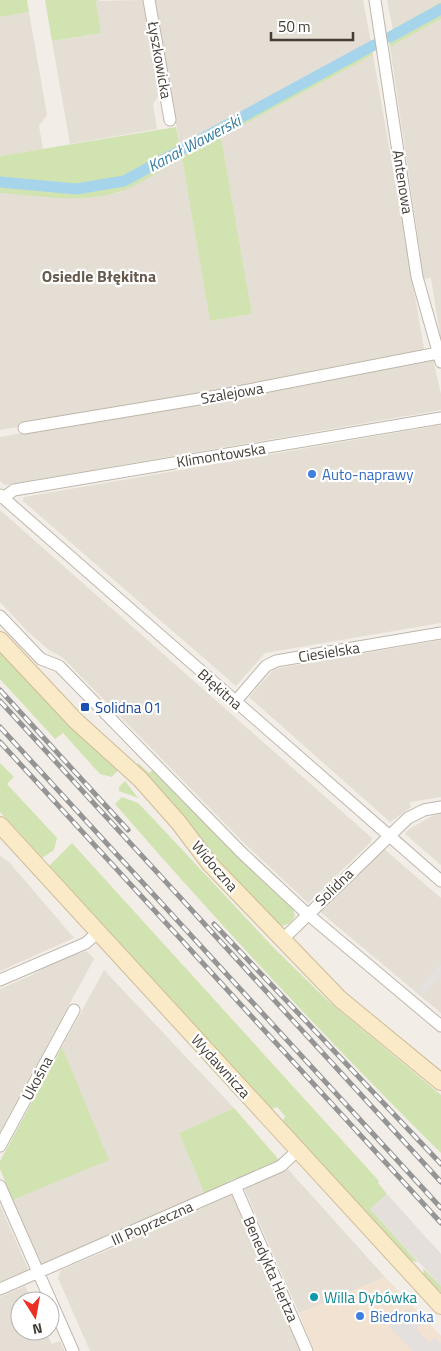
<svg xmlns="http://www.w3.org/2000/svg" width="441" height="1351" font-family="'Titillium Web',sans-serif">
  <style>
    .residential { fill: #e5ded4 }
    .commercial { fill: #f2e2d2 }
    .industrial { fill: #e4dfdb }
    .green { fill: #d1e3b1 }
    .parking { fill: #e3e0de }
    .lines { fill: none; stroke-linecap: round; stroke-linejoin: round }
    .canal { stroke: #a6d5eb; stroke-width: 11 }
    .minor-casing { stroke: #bfb7ac; stroke-width: 13 }
    .secondary-casing { stroke: #cebc98; stroke-width: 18 }
    .minor { stroke: #fff; stroke-width: 11 }
    .secondary { stroke: #faeac7; stroke-width: 16 }
    .rail-casing { stroke: #959595; stroke-width: 5 }
    .rail { stroke: #fff; stroke-width: 3; stroke-dasharray: 9; stroke-linecap: butt }
    .shop-dot { fill: #3f7fe0; stroke: #fff; stroke-width: 2 }
    .transit-dot { fill: #1a4fb4; stroke: #fff; stroke-width: 2 }
    .culture-dot { fill: #0f9aa8; stroke: #fff; stroke-width: 2 }
    .labels { text-anchor: middle; dominant-baseline: central; stroke-width: 4.5; stroke-linejoin: round; paint-order: stroke }
    .street-label { font-size: 15px; fill: #443d36; stroke: #fff }
    .shop-label { font-size: 15px; fill: #366cbe; stroke: #fff; text-anchor: start }
    .transit-label { font-size: 15px; fill: #164399; stroke: #fff; text-anchor: start }
    .culture-label { font-size: 15px; fill: #0d838f; stroke: #fff; text-anchor: start }
    .water-label { font-size: 16px; font-style: italic; fill: #357ca0; stroke: #fff }
    .neighbourhood-label { font-size: 16px; font-weight: bold; fill: #665a4e; stroke: #fff }
  </style>
  <rect width="100%" height="100%" fill="#f2ede6"/>
  <!-- residential -->
  <path class="residential" d="M146 0 161 92 153 104 157 129 70 144 52 41 101 33 96 1Z
    M155 0H363L371 43 180 147Z
    M387 0H441V2L393 30Z
    M29 12 47 115 39 126 43 149 0 156V17Z
    M441 19V341L431 278 423 279 417 252 420 251 390 47Z
    M373 55 425 354 0 430V193L64 198H83L118 193 182 159 210 321 252 314 221 137Z
    M433 360 441 394V410L5 485 0 481V437Z
    M441 425V623L265 653 236 686 23 501 24 497Z
    M0 510 372 838 371 842 308 903 243 842 62 657 49 650 27 631 0 602Z
    M441 640V797L410 802 411 807 390 822 249 697 274 669Z
    M441 813V865L405 834 409 829 434 815Z
    M383 848 441 898V1013L319 911Z
    M0 856 9 862 74 938 0 971Z
    M87 951 94 959 0 1132V989L32 975 56 960Z
    M104 970 234 1108 179 1133 205 1195 42 1265 13 1200 108 1160 62 1047Z
    M286 1167 385 1277 299 1313 244 1188Z
    M228 1193 232 1195 300 1351H90L58 1278 61 1270 139 1237 137 1232Z
    M0 1205 29 1271 0 1284Z
    M25 1286 32 1301H20V1331H45L52 1344 60 1341 65 1351H0V1297Z"/>
  <!-- commercial -->
  <path class="commercial" d="M385 1277 441 1336V1351H314L299 1313Z"/>
  <!-- industrial -->
  <path class="industrial" d="M387 1194 441 1254V1286L370 1209Z"/>
  <!-- green -->
  <path class="green" d="M0 0H27L29 12 0 17Z
    M45 0H100L96 1 101 33 52 41Z
    M441 2V19L390 47 388 32Z
    M371 43 373 55 221 137 252 314 210 321 182 159C162 169 137 187 116 193 78 203 39 196 0 193V156L176 127 180 147Z
    M0 650 118 770 112 777 100 774 63 733 55 739 0 679Z
    M0 763 14 777 7 784 57 838 54 850 42 858 0 812Z
    M138 763 149 773 154 769 227 846 293 909 295 916C291 924 287 925 279 926L224 871 137 764Z
    M125 781 138 798 119 791V787Z
    M122 797 138 803 145 810 273 947 328 1001 441 1095V1153C328 1041 219 924 115 804Z
    M72 843 379 1181 378 1183 387 1194 370 1209 418 1262 411 1261 283 1121 285 1116 277 1107 272 1109 49 866Z
    M62 1047 109 1160 13 1200 0 1169V1161Z
    M234 1108 280 1161 238 1180 236 1178 227 1182V1185L205 1195 179 1133Z
    M423 1268 441 1286V1293L424 1275Z"/>
  <!-- parking -->
  <path class="parking" d="M441 963V976L424 995 418 989Z
    M408 1308 422 1323 416 1329 429 1343 435 1337 441 1344V1351H413L389 1326Z"/>
  <g class="lines">
    <!-- canal -->
    <path class="canal" d="M390 37 441 9
      M0 182 76 189 124 181 374 45"/>
    <!-- minor casing -->
    <g class="minor-casing">
      <path id="minor" d="M149 0 170 120
        M375 0 417 277 441 362
        M24 428 223 395 438 353
        M0 495 441 881
        M3 498 14 490 441 418
        M0 616 41 659 59 666 241 852 304 911 441 1026
        M235 702 266 666 276 661 441 633
        M282 940 408 818 424 810 441 807
        M0 980 86 943 98 932
        M0 1146 74 1010
        M0 1186 73 1351
        M235 1186 307 1351
        M0 1289 281 1166 298 1150"/>
    </g>
    <!-- secondary casing -->
    <g class="secondary-casing">
      <path id="secondary" d="M0 640 76 721 140 779 179 823 210 864 340 999 441 1082
        M0 825 441 1306"/>
    </g>
    <!-- minor -->
    <use href="#minor" class="minor"/>
    <!-- secondary -->
    <use href="#secondary" class="secondary"/>
    <!-- rail casing -->
    <g class="rail-casing">
      <path id="rail" d="M0 690 128 830
        M0 701 441 1182
        M0 727 441 1208
        M0 742 441 1223
        M214 924 441 1164"/>
    </g>
    <!-- rail -->
    <use href="#rail" class="rail"/>
  </g>
  <!-- markers -->
  <g class="shop-dot">
    <circle cx="312" cy="474" r="5"/>
    <circle cx="360" cy="1316" r="5"/>
  </g>
  <rect class="transit-dot" x="80" y="702" width="10" height="10" rx="2.5"/>
  <circle class="culture-dot" cx="314" cy="1297" r="5"/>
  <g class="labels">
    <!-- street labels -->
    <g class="street-label">
      <text transform="translate(160 60) rotate(80)">Łyszkowicka</text>
      <text transform="translate(403 182) rotate(81)">Antenowa</text>
      <text transform="translate(232 393) rotate(-10)">Szalejowa</text>
      <text transform="translate(221 455) rotate(-9)">Klimontowska</text>
      <text transform="translate(329 652) rotate(-9)">Ciesielska</text>
      <text transform="translate(220 689) rotate(41)">Błękitna</text>
      <text transform="translate(215 866) rotate(49)">Widoczna</text>
      <text transform="translate(334 887) rotate(-44)">Solidna</text>
      <text transform="translate(221 1066) rotate(48)">Wydawnicza</text>
      <text transform="translate(37 1078) rotate(-62)">Ukośna</text>
      <text transform="translate(152 1223) rotate(-24)">III Poprzeczna</text>
      <text transform="translate(271 1269) rotate(66)">Benedykta Hertza</text>
    </g>
    <!-- shop labels -->
    <g class="shop-label">
      <text x="322" y="474">Auto-naprawy</text>
      <text x="370" y="1316">Biedronka</text>
    </g>
    <!-- transit labels -->
    <g class="transit-label">
      <text x="95" y="707">Solidna 01</text>
    </g>
    <!-- culture labels -->
    <g class="culture-label">
      <text x="324" y="1297">Willa Dybówka</text>
    </g>
    <!-- water labels -->
    <g class="water-label">
      <text transform="translate(194 143) rotate(-28)">Kanał Wawerski</text>
    </g>
    <!-- neighbourhood labels -->
    <g class="neighbourhood-label">
      <text x="99" y="276">Osiedle Błękitna</text>
    </g>
  </g>
  <!-- north arrow -->
  <g transform="translate(35 1316) rotate(169)"><circle r="24" fill="#ffffff" stroke="#b4b1af"/>
  <path d="M0-4L9 19L0 12L-9 19Z" fill="#ea3124"/>
  <text y="-8" font-size="14" font-weight="bold" text-anchor="middle" fill="#443d36">N</text>
  </g>
  <!-- scale -->
  <path d="M271 32v8h82v-8" fill="none" stroke="#443d36" stroke-width="2.5"/>
  <text x="278" y="32" font-size="15" fill="#443d36" stroke="#ffffff" stroke-width="4" paint-order="stroke">50 m</text>
</svg>
